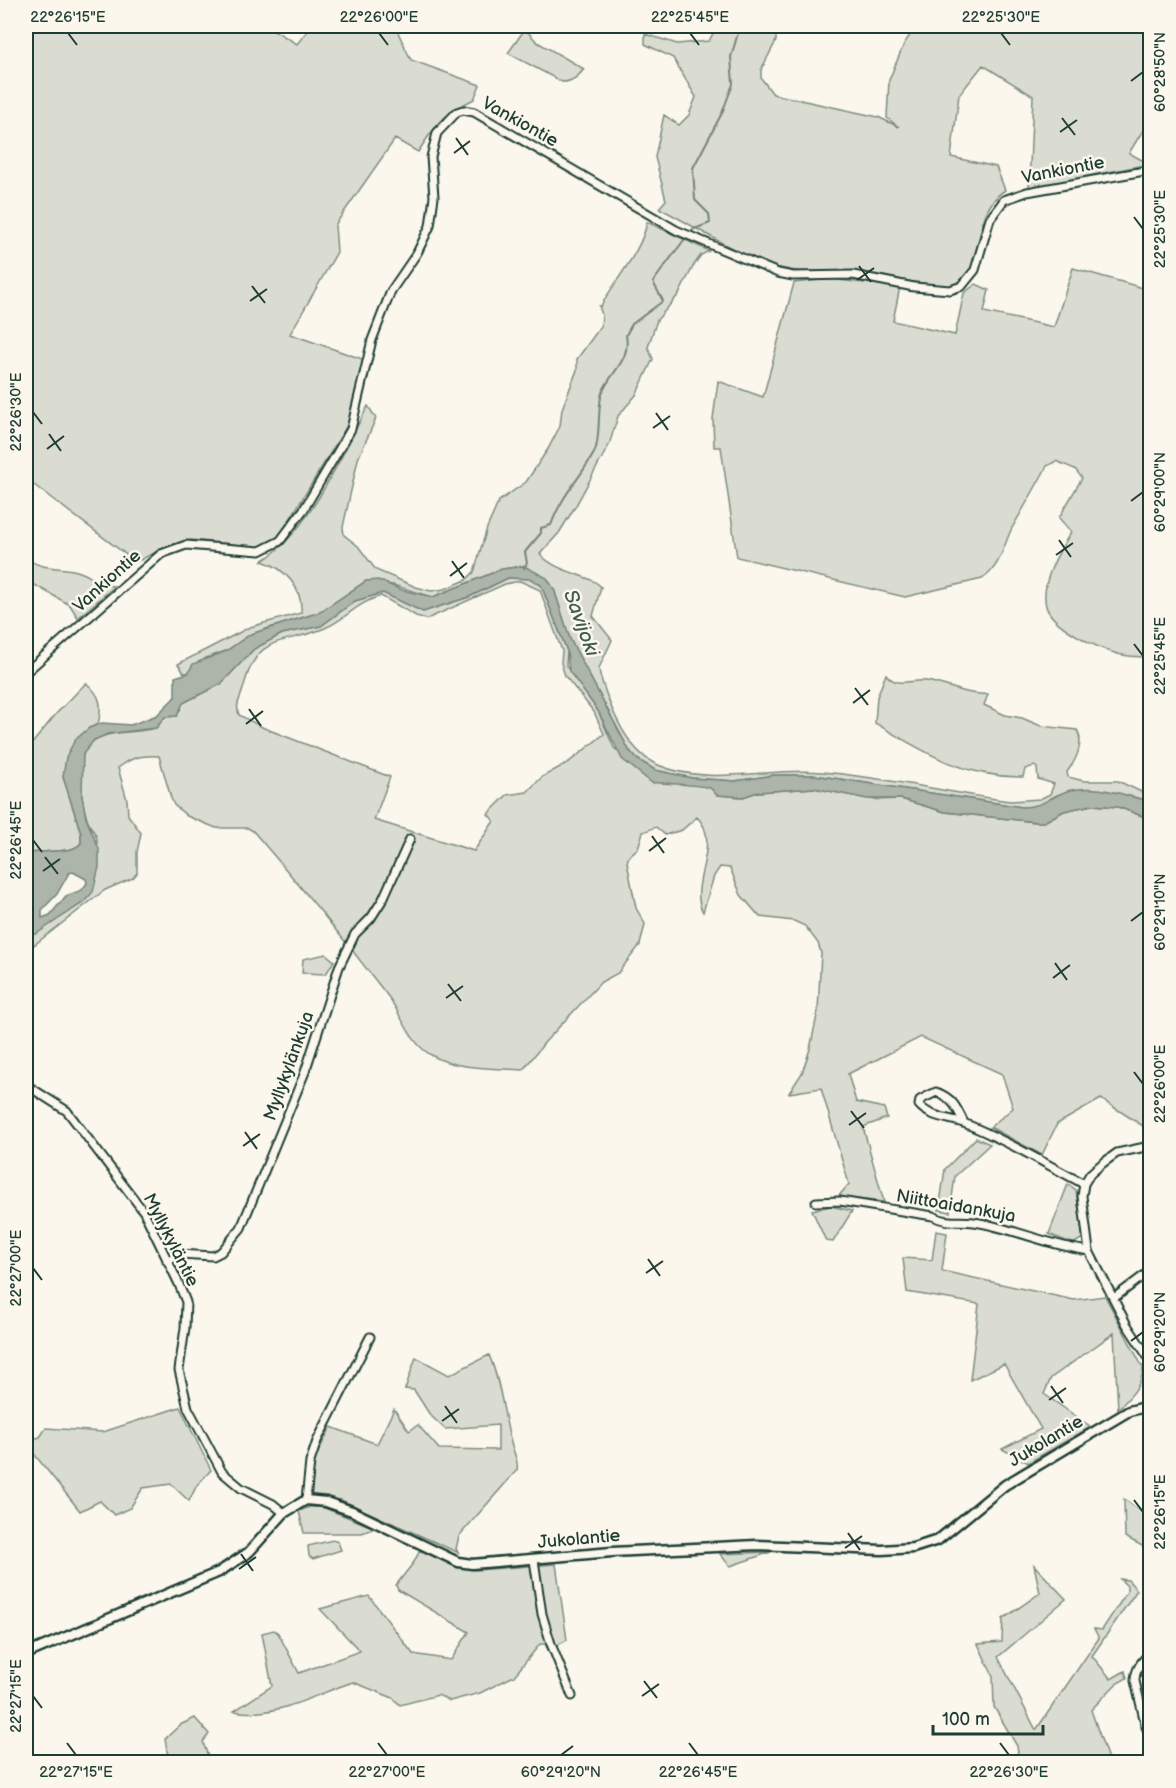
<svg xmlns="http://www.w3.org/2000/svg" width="1176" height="1788" font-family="'Balsamiq Sans',sans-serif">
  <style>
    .green { fill: #dbdcd1; stroke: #7d8c82; stroke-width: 1.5; fill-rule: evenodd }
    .water { fill: #adb4aa; stroke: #74847b; stroke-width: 1.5; fill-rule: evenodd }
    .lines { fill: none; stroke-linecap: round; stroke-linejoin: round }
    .stream { stroke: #74847b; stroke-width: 2 }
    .minor-casing { stroke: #1f3d34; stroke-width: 11 }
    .tertiary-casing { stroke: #1f3d34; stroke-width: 13 }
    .minor { stroke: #fbf7ec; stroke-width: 7 }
    .tertiary { stroke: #fbf7ec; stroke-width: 8 }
    .ticks { fill: none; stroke: #1f3d34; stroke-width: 2 }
    .labels { text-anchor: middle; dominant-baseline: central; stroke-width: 5; stroke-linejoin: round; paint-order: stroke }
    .street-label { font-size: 18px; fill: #1f3d34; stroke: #fbf7ec }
    .water-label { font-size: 20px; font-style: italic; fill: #425b52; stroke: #fbf7ec }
    .neatline { fill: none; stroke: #1f3d34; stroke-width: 2 }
    .ticks-label { font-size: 15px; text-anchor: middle; fill: #1f3d34 }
  </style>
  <rect width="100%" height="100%" fill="#fbf7ec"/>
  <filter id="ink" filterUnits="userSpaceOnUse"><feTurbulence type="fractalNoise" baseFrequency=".0167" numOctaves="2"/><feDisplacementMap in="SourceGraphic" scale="12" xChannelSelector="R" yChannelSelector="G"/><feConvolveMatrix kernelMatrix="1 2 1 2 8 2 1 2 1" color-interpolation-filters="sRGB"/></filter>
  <g filter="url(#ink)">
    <!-- green -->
    <path class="green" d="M26 26H267L297 44 311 26H395L411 60 480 85 474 99C445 113 435 125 418 152L395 139 335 225 337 252 290 334 365 360 348 424 279 537 260 547 191 540 168 546 136 562 26 479Z
      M717 26H776V41L761 70V78L773 94 878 117 899 127 887 118 889 80 904 44 916 26H1150V119L1129 153 1149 164 1029 188 1033 96 983 65 959 95 951 157 996 167 1005 190C970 213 985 266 962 282 951 289 934 284 922 283 903 281 886 276 868 273 836 269 803 276 773 266 733 253 697 227 659 208L666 200 655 157 664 115 679 125 689 115 696 97 673 58 645 44V34L677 44 709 41Z
      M525 29 537 42 584 69C578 77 572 82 562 82L508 53Z
      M647 222 709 251 701 255 694 265 679 294 657 320 648 347 653 359 636 395 618 416 609 445 575 507 559 533 540 554C556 573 592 575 601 587L593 616 612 640 599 668 600 675C609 705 627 752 658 765 711 787 767 767 822 772 886 777 948 793 1011 801L1040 799 1050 794 1054 784 1038 779 1037 768 1034 766 1025 769 1023 777C965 778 923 752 875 723L877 697 886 674C897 689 911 679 926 681 947 684 966 696 988 694L984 705 1005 715 1022 718 1041 726 1077 730C1085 743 1075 762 1067 772L1068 777 1084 781H1118L1150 796V801C1124 795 1093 785 1066 792 1047 796 1049 807 1022 807L814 775H774L735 781 692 778 655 770 637 759 629 750 570 639 554 589 524 566 502 569 433 597 393 585 366 581 320 612 251 634 226 651 206 658 188 673H184L178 664 250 627 301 613C303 588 285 568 262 561 310 532 341 455 368 406L376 418 358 459 343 527 344 535 358 546 376 570 416 587 431 591 445 589 466 580 474 572 487 528 499 501 526 482 548 449 560 426 562 409 577 370V359L601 326 602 315 599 306H601C615 280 642 251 647 222Z
      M1073 268 1150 290V657C1140 657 1128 657 1118 654 1099 649 1051 626 1046 606 1040 583 1059 551 1071 532L1059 518 1082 478 1075 469 1056 461 1047 466C1036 487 1024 507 1012 528 1003 546 1001 567 982 579L905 597 737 557 721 447H714L713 419 718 381 763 397 794 283 829 279 900 287 893 321 955 335 964 293 976 284 989 290 984 312 1054 327Z
      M26 558C43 571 61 566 80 572 92 576 101 587 115 586L78 618 70 605 26 580Z
      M516 577 531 579 541 585 567 651 566 666 598 711 614 748 656 781 704 786 711 788 717 795 743 797 758 792 814 788 875 800 901 799 945 812 1036 822H1044L1064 811 1092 805 1118 807 1150 819V1127L1143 1126 1101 1099 1057 1124 1042 1155 990 1127 1013 1108 1002 1074 921 1037 848 1074 856 1102 884 1108 887 1118 863 1127 884 1202 838 1197 849 1184 821 1088 789 1093 802 1073 810 1049 818 1011 821 953 818 943 805 926 794 921 760 917 741 895 730 868 720 867 714 876 703 912C687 885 723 842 697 817L682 830 665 835 656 827 643 832 638 848 629 856 627 862 636 908 645 924 640 945 618 973 601 982 545 1042 523 1070C495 1068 458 1070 433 1056 409 1044 402 1014 387 995 344 939 299 884 253 831L248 828H216L187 816 174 805 171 798 159 756C141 755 132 757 118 768L127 800 128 815 141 833 137 852V873L133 878 105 890 34 945 31 936 84 902C86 890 98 849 97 839 96 833 89 826 87 819 81 799 73 754 93 741 112 729 135 734 156 728L165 717 177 716 183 703 221 684 254 649 282 634 321 626 355 601 383 593 423 612 469 597 508 578ZM520 581 540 590 562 651 561 663 565 676 594 712 604 734 569 762 542 777 527 792 507 795 488 814 494 821 474 851 374 820 390 777 264 728 239 715C235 704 240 700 243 689 258 631 280 647 325 628 346 619 356 603 381 596L416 616 427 619 505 584Z
      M86 683C102 696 102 706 98 725L89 728 63 777 81 833V843C72 855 42 849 26 854V751L56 714Z
      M326 954 334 961 326 974 302 973 303 959Z
      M976 1138 990 1144 955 1176 950 1212 939 1210 945 1169Z
      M1068 1184 1076 1190 1083 1238 1073 1244 1049 1234Z
      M831 1206 852 1211 833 1242 826 1241 812 1210Z
      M936 1231 947 1233 942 1271 1074 1300 1105 1296 1143 1368C1142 1386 1131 1396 1118 1409L1114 1333 1051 1378 1044 1394 1091 1427 1028 1463 1002 1449 1041 1429 1004 1364 970 1380 979 1304 907 1292 903 1258 932 1260Z
      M489 1355C501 1383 503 1413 511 1443 513 1452 519 1460 517 1470L459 1536 456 1549 459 1553 341 1500 309 1495 313 1462 331 1427 377 1444 394 1409 409 1431 418 1425 439 1449 498 1450V1425L445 1429 430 1415 414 1390 405 1389 416 1357 449 1375Z
      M180 1407 211 1470 197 1485 189 1501 171 1484 143 1488 130 1508 114 1515 100 1501 80 1511 26 1444V1441L40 1437 46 1428 103 1432Z
      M1124 1499 1148 1516 1150 1512V1550L1125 1537Z
      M310 1507H322L375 1528 362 1533H304L299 1511Z
      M333 1540 338 1542 341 1550 313 1559 309 1556 308 1546Z
      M420 1550 457 1567 476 1570 556 1564 567 1640 548 1650 545 1644H540L514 1676 480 1693 450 1701 438 1695 400 1705 393 1698 353 1682C315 1694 276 1719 234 1711L272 1686 262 1633 274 1630 278 1633 299 1673 360 1651 320 1609 369 1596 413 1654 451 1660 469 1632 398 1590 396 1585 414 1562Z
      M771 1552 730 1566 720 1554Z
      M1034 1565 1066 1599 998 1657 1036 1730 1099 1638 1094 1629 1102 1630 1127 1592V1586L1120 1579 1128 1580 1137 1590 1092 1656 1111 1679 1125 1671 1127 1678 1116 1684 1091 1710 1109 1762H1011L1018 1752 1017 1746 994 1707 993 1676 978 1644 1002 1642 1003 1619 1040 1593Z
      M195 1718 209 1734 203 1742 210 1762H169L165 1739 180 1725Z"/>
    <!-- water -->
    <path class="water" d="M524 566 547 578 554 589 570 639 629 750 637 759 655 770 692 778 735 781 774 775H814L1022 807C1045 807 1051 795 1071 790 1099 784 1124 796 1150 801V819L1118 807 1092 805 1064 811 1044 822H1036L945 812 901 799H867L814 788 758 792 743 797 717 795C716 795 711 788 710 788 707 786 656 782 652 783L622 759 598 711 569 671 567 651 541 585 531 579 508 578 469 597 423 612 383 593 355 601 321 626 282 634 254 649 221 684 183 703 177 716 165 717 156 728 108 734 94 740 83 754 82 796 86 818 99 849V867L93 892 84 902 36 934H26V854C42 849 72 855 81 843V833L63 777 66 757 75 740 89 728 102 723 131 725 157 715 175 697V677L188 673 193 664 226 651 251 634 320 612 366 581 378 580 402 590 433 597 502 569ZM73 872 86 879 87 883 82 890 66 896 50 915 42 918V910L57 894 69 873Z"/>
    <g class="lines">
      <!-- stream -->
      <path class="stream" d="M692 230 710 223 709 214 695 200 693 168 722 113 733 84 731 57 740 26
        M524 568 527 563 525 552 541 533V528L551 525C562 494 580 479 594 453 601 441 597 407 602 393 611 371 631 361 626 335L632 324 663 301 653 282 684 240"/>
      <!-- minor casing -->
      <g class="minor-casing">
        <path id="minor" d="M26 672 161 554 186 545 260 551 280 541 304 509 351 429 372 340 391 291 417 253 430 226 434 197 431 157 437 133 457 112 463 110 474 112 676 230 778 273 793 276 853 275 914 287 950 290 962 286 975 270 990 219 1004 200 1027 192 1150 170
          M28 1086 67 1111 144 1212 178 1282 186 1302 185 1328 179 1370 188 1408 222 1472 241 1488 273 1504 284 1513
          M964 1123C957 1108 953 1098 936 1092L920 1100 919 1105C930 1118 951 1118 966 1124 1007 1140 1045 1164 1084 1184
          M1150 1146 1117 1153 1103 1163 1090 1174 1084 1184 1082 1196 1089 1251 1127 1325 1150 1360
          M816 1202 840 1201 933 1216C948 1224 959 1220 974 1222 1013 1228 1050 1246 1089 1251
          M167 1261 179 1254 213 1256 221 1252 241 1228 305 1072 339 967 355 934 371 918 383 899 410 839
          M1114 1298 1150 1271
          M306 1500 310 1462 317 1441 370 1337
          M534 1560 542 1614 551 1644 572 1696
          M1150 1653C1142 1661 1135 1669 1135 1681L1146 1727 1150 1734"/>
      </g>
      <!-- tertiary casing -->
      <g class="tertiary-casing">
        <path id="tertiary" d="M26 1654 219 1572 249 1552 284 1513 306 1500 326 1502 352 1511 458 1562 472 1564 612 1552 757 1545 882 1550 913 1548 938 1540 1005 1485 1129 1411 1150 1406"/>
      </g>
      <!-- minor -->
      <use href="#minor" class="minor"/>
      <!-- tertiary -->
      <use href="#tertiary" class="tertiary"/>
    </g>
  </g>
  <!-- ticks -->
  <path class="ticks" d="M68 33 77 45M379 33 388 45M690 33 699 45M1001 33 1010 45M1131 81 1143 72M1062 118 1075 135M1060 132 1077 120M456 138 468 155M454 153 470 141M1134 217 1143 229M859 266 871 282M857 280 874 268M252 286 265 303M250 301 267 289M33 412 42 424M656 413 668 430M653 428 670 416M49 434 61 451M47 449 64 436M1131 501 1143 492M1059 540 1071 557M1056 555 1073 543M452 561 464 578M450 576 467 563M1134 644 1143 656M855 688 868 705M853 703 870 690M249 709 261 726M246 724 263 711M652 836 664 853M33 840 42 852M649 851 666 838M45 857 58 874M43 871 60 859M1131 921 1143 912M1055 963 1067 980M1053 978 1070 965M448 984 461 1001M446 998 463 986M1134 1072 1143 1084M851 1111 864 1128M849 1125 866 1113M245 1132 257 1149M243 1146 260 1134M648 1259 660 1276M33 1268 42 1280M646 1273 663 1261M1131 1341 1143 1332M1051 1386 1063 1403M1049 1400 1066 1388M445 1406 457 1423M442 1421 459 1409M1134 1500 1143 1512M848 1533 860 1550M845 1548 862 1536M241 1554 253 1571M239 1569 256 1557M644 1681 657 1698M33 1696 42 1708M642 1696 659 1684M67 1743 76 1755M378 1743 387 1755M689 1743 698 1755M1000 1743 1009 1755M561 1755 573 1746"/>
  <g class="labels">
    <!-- street labels -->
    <g class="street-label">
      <text transform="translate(520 122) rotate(29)">Vankiontie</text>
      <text transform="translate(1063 170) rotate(-11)">Vankiontie</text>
      <text transform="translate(107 581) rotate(-42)">Vankiontie</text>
      <text transform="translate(289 1066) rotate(-70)">Myllykylänkuja</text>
      <text transform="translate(956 1206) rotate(10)">Niittoaidankuja</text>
      <text transform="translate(171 1240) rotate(63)">Myllykyläntie</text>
      <text transform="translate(1046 1441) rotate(-31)">Jukolantie</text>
      <text transform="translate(579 1539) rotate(-5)">Jukolantie</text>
    </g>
    <!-- water labels -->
    <g class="water-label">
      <text transform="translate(581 623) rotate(70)">Savijoki</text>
    </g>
  </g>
  <!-- margin -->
  <rect width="1176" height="1788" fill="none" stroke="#fbf7ec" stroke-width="66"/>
  <!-- scale -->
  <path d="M933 1725v9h110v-9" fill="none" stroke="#1f3d34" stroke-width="3"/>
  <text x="942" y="1725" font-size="18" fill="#1f3d34" stroke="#fbf7ec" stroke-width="4.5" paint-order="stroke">100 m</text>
  <rect x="33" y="33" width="1110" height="1722" class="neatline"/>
  <g class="ticks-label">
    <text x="68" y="22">22°26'15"E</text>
    <text x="379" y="22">22°26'00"E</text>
    <text x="690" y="22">22°25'45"E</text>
    <text x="1001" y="22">22°25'30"E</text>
    <text transform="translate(1160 72) rotate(-90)" y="5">60°28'50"N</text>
    <text transform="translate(1160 229) rotate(-90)" y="5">22°25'30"E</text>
    <text transform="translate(16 412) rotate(-90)" y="5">22°26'30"E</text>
    <text transform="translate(1160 492) rotate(-90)" y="5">60°29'00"N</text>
    <text transform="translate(1160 656) rotate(-90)" y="5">22°25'45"E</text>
    <text transform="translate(16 840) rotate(-90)" y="5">22°26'45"E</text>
    <text transform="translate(1160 912) rotate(-90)" y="5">60°29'10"N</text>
    <text transform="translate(1160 1084) rotate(-90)" y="5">22°26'00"E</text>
    <text transform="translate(16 1268) rotate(-90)" y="5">22°27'00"E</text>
    <text transform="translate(1160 1332) rotate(-90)" y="5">60°29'20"N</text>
    <text transform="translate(1160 1512) rotate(-90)" y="5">22°26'15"E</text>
    <text transform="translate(16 1696) rotate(-90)" y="5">22°27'15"E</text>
    <text x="76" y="1777">22°27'15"E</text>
    <text x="387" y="1777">22°27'00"E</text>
    <text x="561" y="1777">60°29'20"N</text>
    <text x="698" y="1777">22°26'45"E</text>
    <text x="1009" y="1777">22°26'30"E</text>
  </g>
</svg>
